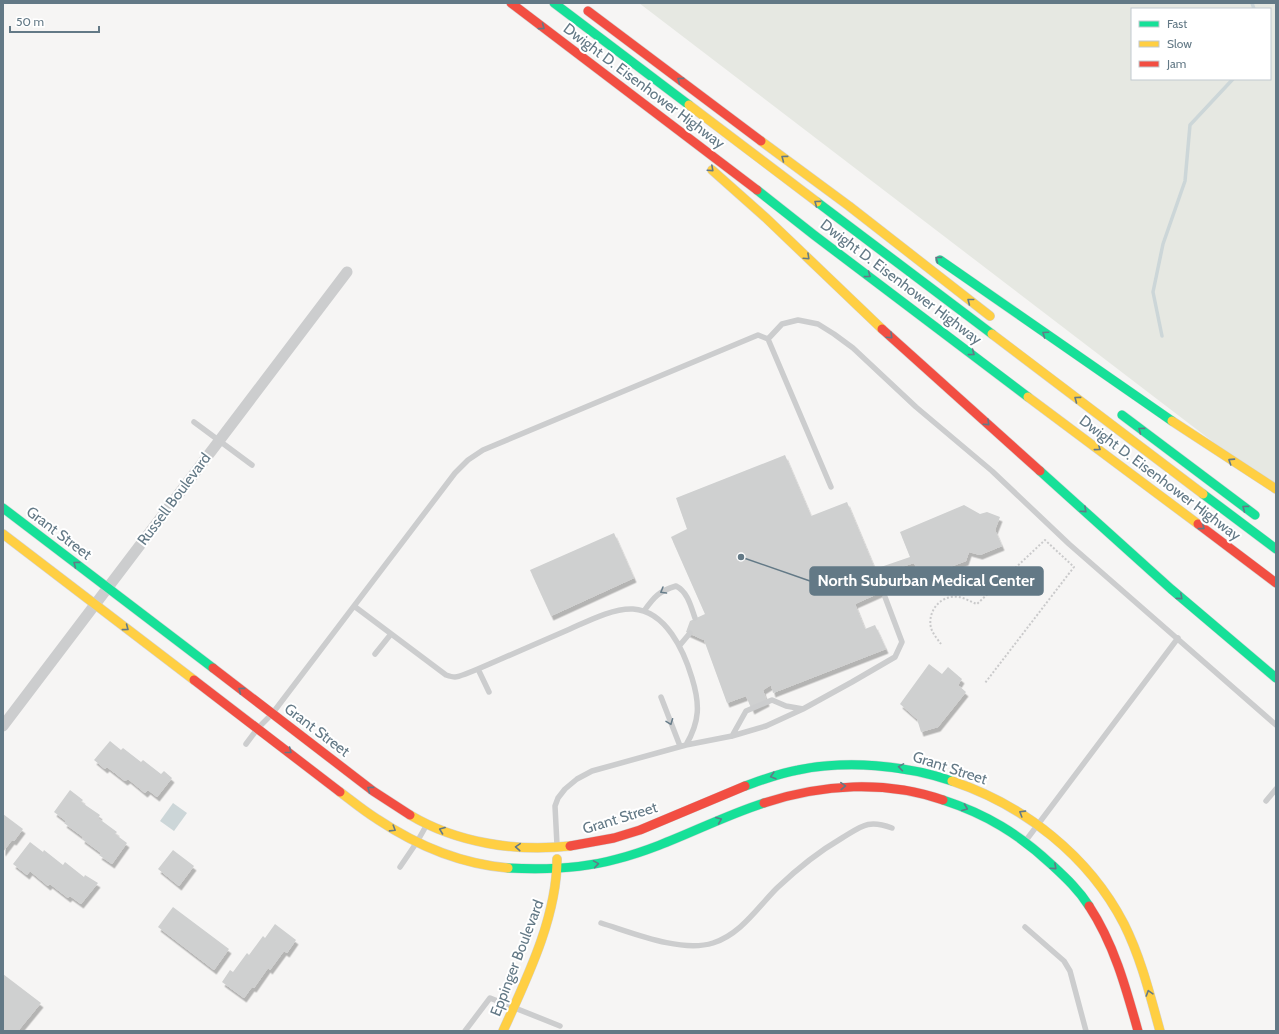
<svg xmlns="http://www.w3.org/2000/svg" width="1279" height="1034" font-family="Cabin,sans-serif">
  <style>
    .green { fill: #e6e8e2; fill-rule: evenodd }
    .water { fill: #ccd6d8 }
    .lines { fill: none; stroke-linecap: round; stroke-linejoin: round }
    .stream { stroke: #ccd6d8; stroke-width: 3.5 }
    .building { fill: #cfd0d0; filter: url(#shadow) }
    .fast-casing { stroke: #d2d3d4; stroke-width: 10 }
    .slow-casing { stroke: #d2d3d4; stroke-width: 10 }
    .jam-casing { stroke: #d2d3d4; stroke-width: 10 }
    .path { stroke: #cacacb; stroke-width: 2; stroke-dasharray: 2 2; stroke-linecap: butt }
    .lane { stroke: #cccdce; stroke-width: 5.5 }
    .street { stroke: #cccdce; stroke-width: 11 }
    .fast { stroke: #16e098; stroke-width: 9 }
    .slow { stroke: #ffcf43; stroke-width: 9 }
    .jam { stroke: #f24e42; stroke-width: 9 }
    .oneway { stroke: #637986 }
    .oneway2 { stroke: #687d8a }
    .labels { text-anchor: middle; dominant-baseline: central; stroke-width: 4; stroke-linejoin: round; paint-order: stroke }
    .street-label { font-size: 15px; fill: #637986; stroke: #fff }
    .leader { fill: none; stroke: #637986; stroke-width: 1.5 }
    .callout-dot { fill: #637986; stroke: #fff; stroke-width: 1.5 }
    .callout { fill: #637986; stroke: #637986; stroke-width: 1.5 }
    .callout-label { font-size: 16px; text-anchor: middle; font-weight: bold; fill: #fff }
  </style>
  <defs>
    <filter id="shadow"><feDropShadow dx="2.5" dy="4.5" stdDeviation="0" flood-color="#0004"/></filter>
  </defs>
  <rect width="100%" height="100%" fill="#f6f5f4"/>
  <!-- green -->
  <path class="green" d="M639 3H1276V490ZM1132 9H1270V79H1132Z"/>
  <!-- water -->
  <path class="water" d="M173 803 187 813 174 831 160 821Z"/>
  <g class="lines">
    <!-- stream -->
    <path class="stream" d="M1252 3 1254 9
      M1162 336 1153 292 1163 244 1185 181 1190 125 1233 79"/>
  </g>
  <!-- building -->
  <path class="building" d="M785 455 811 516 847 502 875 569 910 557 900 532 964 505 980 514 987 512 1000 517 995 530 1002 546 980 555 969 552 966 561 921 578 914 563 877 575 884 591 855 604 865 629 875 625 886 649 773 693 771 685 763 690 767 702 752 710 746 696 727 703 704 640 686 632 690 621 705 614 671 537 687 529 676 498Z
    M614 533 634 578 551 616 530 570Z
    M929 664 942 674 948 667 962 679 958 685 966 692 938 727 921 732 917 719 900 704Z
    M110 741 121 750 123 748 141 762 143 760 161 774 164 771 172 778 157 797 148 790 145 793 128 779 125 781 107 767 105 769 94 760Z
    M70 790 83 800 81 802 100 815 98 818 117 832 115 834 127 843 112 864 99 855 101 853 82 839 83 837 64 823 66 821 54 812Z
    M3 814 23 829 14 841 12 840 3 852Z
    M30 842 43 852 44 850 63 865 65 862 84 877 85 875 98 883 81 904 70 896 68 898 50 884 48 886 30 871 27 875 13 864Z
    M173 850 194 866 179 886 158 869Z
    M173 907 229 949 214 970 158 927Z
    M275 924 296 940 287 953 284 951 270 970 268 968 254 988 252 987 244 998 222 982 230 970 233 972 247 953 249 955 263 936 265 938Z
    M3 974 41 1003 18 1031H4L3 1030Z"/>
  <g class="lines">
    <!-- fast casing -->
    <g class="fast-casing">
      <path id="fast" d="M554 3 689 105
        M757 190 814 235 1028 397
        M817 202 992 334
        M940 260 1172 421
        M1122 415 1255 515
        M1040 471 1171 589 1276 678
        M1203 494 1276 549
        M3 508 213 668
        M745 786C762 780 780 773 798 770 847 760 905 765 952 781
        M943 800C986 814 1019 834 1052 865 1066 878 1079 890 1089 906
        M508 868C544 870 581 869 617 859 668 846 714 819 764 803"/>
    </g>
    <!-- slow casing -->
    <g class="slow-casing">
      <path id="slow" d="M689 105 817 202
        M761 141 849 206 990 316
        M712 170 766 218 882 329
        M992 334 1203 494
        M1028 397 1198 524
        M1172 421 1276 489
        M3 534 194 680
        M952 781C1024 805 1089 856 1124 924 1141 958 1150 995 1160 1031
        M340 792C352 801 364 811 377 819 416 845 461 864 508 868
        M410 815C457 843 516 852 570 846
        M503 1031C527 978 557 917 557 859"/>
    </g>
    <!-- jam casing -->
    <g class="jam-casing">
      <path id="jam" d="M511 3 757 190
        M588 11 761 141
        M882 329 1040 471
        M1198 524 1276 583
        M213 668 373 791 410 815
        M194 680 340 792
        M764 803C822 784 885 780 943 800
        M570 846 614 838 640 830 745 786
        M1089 906C1114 944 1126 988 1138 1031"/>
    </g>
    <!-- path -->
    <path class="path" d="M941 644C938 640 933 634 931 628 927 611 941 594 959 597 965 598 971 602 977 604L1045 540 1074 567 985 683"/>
    <!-- lane -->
    <path class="lane" d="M768 339 782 324 798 320 818 324 834 334 853 348 916 407 992 471 1069 544 1276 725
      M194 422 252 465
      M354 606 446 675C449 676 452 677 455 677 461 677 487 665 494 662 519 651 545 640 570 629 588 621 613 608 633 609 666 611 684 651 692 678 700 704 700 721 686 745L592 771 577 779 565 789 558 798 555 806 557 845
      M644 611C654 597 659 591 676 586 688 592 691 607 695 618
      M680 645 690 633
      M375 654 391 634
      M478 669 489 692
      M661 697 680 746
      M732 736 746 711 772 700 786 706 803 709
      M246 744 258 728 272 714 455 473 468 460 483 450 758 335 768 339 831 487
      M686 745 732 736 766 726 803 709 852 682 895 657 902 642 885 597
      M1266 801 1276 789
      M1027 839 1178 638
      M400 867 417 842 426 826
      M601 923C633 933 681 953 713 943 741 934 757 908 777 888 797 869 818 852 842 838 862 826 868 819 892 828
      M1025 927 1064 961 1070 971 1086 1031
      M465 1031 490 998 560 1026"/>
    <!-- street -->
    <path class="street" d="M3 726 347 272"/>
    <!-- fast -->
    <use href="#fast" class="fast"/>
    <!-- slow -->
    <use href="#slow" class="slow"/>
    <!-- jam -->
    <use href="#jam" class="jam"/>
  </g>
  <!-- one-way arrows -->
  <defs><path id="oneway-chevron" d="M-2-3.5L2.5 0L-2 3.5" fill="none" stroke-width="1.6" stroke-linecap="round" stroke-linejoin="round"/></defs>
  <g class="oneway">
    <use href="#oneway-chevron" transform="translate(542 27) rotate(37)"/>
    <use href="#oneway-chevron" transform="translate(680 80) rotate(-143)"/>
    <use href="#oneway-chevron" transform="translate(784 158) rotate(-143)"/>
    <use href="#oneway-chevron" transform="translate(711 169) rotate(42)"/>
    <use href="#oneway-chevron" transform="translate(817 203) rotate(-143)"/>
    <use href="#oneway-chevron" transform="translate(807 257) rotate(43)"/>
    <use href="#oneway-chevron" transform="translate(938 259) rotate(-144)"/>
    <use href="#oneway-chevron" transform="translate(868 275) rotate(37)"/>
    <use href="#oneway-chevron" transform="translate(970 301) rotate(-142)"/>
    <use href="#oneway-chevron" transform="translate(1045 334) rotate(-145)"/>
    <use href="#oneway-chevron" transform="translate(890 336) rotate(43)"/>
    <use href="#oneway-chevron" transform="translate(972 353) rotate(37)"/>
    <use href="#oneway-chevron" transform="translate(1077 399) rotate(-143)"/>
    <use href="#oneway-chevron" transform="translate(987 423) rotate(42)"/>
    <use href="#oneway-chevron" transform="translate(1141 430) rotate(-143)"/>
    <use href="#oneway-chevron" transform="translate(1098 448) rotate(37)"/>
    <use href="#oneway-chevron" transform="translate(1231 461) rotate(-147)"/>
    <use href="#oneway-chevron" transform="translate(1245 508) rotate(-143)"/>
    <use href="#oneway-chevron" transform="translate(1084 510) rotate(42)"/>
    <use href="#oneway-chevron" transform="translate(1202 527) rotate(37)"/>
    <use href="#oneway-chevron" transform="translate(76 564) rotate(-143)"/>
    <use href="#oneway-chevron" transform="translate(1180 597) rotate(41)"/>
    <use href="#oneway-chevron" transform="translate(126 628) rotate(37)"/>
    <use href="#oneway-chevron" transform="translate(241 690) rotate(-143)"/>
    <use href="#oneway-chevron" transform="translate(289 751) rotate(38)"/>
    <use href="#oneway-chevron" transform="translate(901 767) rotate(-171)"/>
    <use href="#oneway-chevron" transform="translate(773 776) rotate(164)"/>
    <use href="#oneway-chevron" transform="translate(843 786) rotate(-2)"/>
    <use href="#oneway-chevron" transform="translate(370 789) rotate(-143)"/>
    <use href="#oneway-chevron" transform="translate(965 808) rotate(22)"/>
    <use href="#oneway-chevron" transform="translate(1022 813) rotate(-148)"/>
    <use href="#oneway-chevron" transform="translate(719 820) rotate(-22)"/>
    <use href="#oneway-chevron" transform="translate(393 829) rotate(32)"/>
    <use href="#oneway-chevron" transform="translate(442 830) rotate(-159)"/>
    <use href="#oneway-chevron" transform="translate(518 847) rotate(-176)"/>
    <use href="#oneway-chevron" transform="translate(596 864) rotate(-9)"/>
    <use href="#oneway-chevron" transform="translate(1054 867) rotate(42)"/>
    <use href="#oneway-chevron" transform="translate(1149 993) rotate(-107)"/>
  </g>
  <g class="oneway2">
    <use href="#oneway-chevron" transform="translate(663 591) rotate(150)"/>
    <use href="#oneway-chevron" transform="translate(670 722) rotate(69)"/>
  </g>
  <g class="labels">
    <!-- street labels -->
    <g class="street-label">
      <text transform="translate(644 86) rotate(37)">Dwight D. Eisenhower Highway</text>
      <text transform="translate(901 282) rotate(37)">Dwight D. Eisenhower Highway</text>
      <text transform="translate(1160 478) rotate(37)">Dwight D. Eisenhower Highway</text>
      <text transform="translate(174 499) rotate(-53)">Russell Boulevard</text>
      <text transform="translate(59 533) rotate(37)">Grant Street</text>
      <text transform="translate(317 730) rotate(37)">Grant Street</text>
      <text transform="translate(950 768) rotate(18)">Grant Street</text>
      <text transform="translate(620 818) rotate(-17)">Grant Street</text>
      <text transform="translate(517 958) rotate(-69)">Eppinger Boulevard</text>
    </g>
  </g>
  <!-- callouts -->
  <path class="leader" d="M741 557L810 581"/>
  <circle class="callout-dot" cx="741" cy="557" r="4"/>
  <rect class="callout" x="810" y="567" width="233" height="28" rx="4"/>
  <g class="callout-label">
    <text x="926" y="586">North Suburban Medical Center</text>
  </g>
  <!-- border -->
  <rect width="1279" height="1034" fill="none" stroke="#637986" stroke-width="8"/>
  <!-- legend -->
  <rect x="1131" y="8" width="140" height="72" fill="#ffffff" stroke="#c1c9cf"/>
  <rect x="1139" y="21" width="20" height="6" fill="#16e098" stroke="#c1c9cf"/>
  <text x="1167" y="28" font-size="12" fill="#637986">Fast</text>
  <rect x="1139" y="41" width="20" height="6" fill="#ffcf43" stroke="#c1c9cf"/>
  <text x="1167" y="48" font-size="12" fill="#637986">Slow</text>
  <rect x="1139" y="61" width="20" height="6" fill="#f24e42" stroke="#c1c9cf"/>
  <text x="1167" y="68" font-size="12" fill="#637986">Jam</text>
  <!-- scale -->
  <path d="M10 26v6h89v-6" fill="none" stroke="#637986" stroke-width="2"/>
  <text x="16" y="26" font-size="12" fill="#637986" stroke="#ffffff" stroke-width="3" paint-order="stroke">50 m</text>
</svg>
